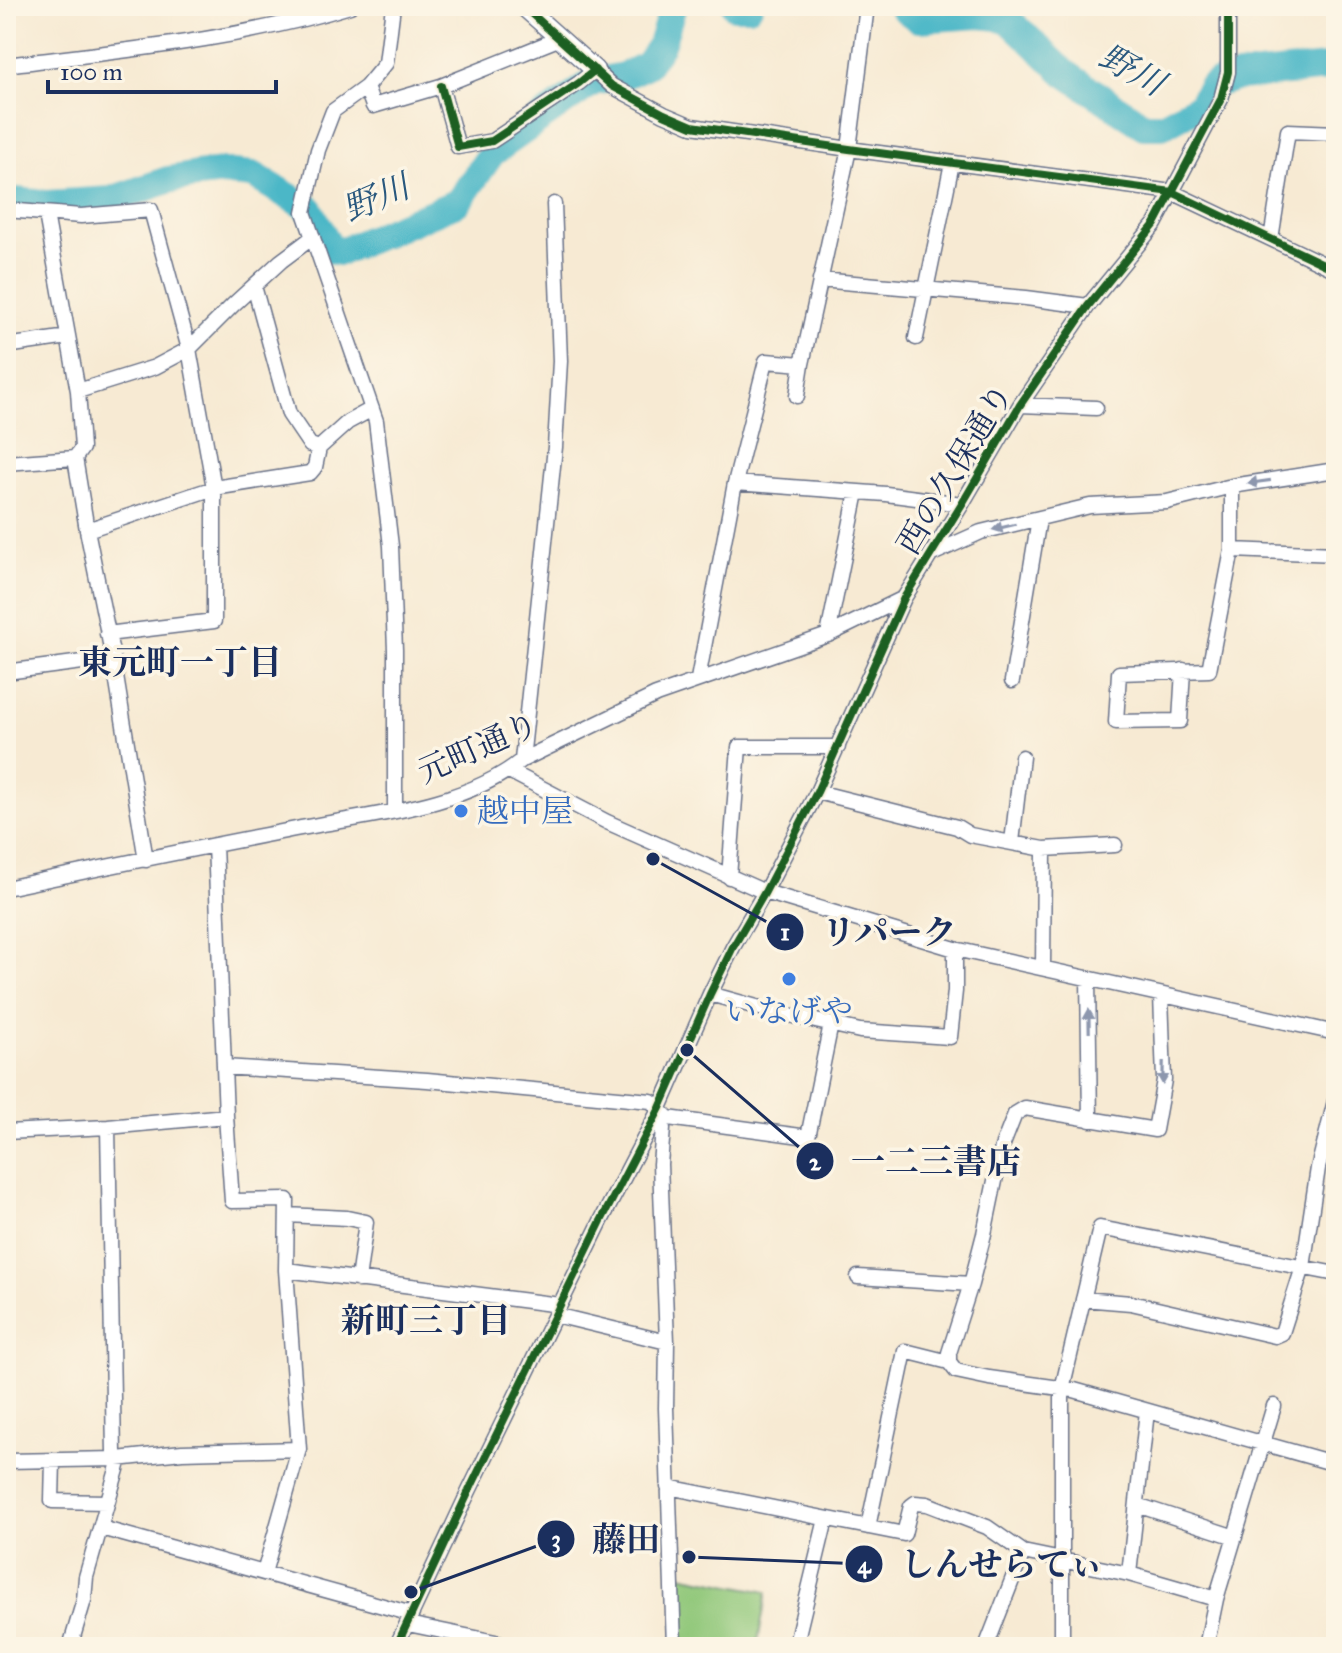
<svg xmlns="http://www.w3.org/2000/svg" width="1342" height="1653" font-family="'IM FELL Great Primer','Noto Serif JP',serif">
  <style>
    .green { fill: #91c87a; stroke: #567c6c; stroke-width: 2 }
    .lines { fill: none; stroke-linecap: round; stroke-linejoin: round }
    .river { stroke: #4bb7c7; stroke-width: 28 }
    .minor-casing { stroke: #687087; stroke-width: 17 }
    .tertiary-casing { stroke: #687087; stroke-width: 21 }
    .minor { stroke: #fff; stroke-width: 14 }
    .tertiary { stroke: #fff; stroke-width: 18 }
    .cycleway-casing { stroke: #fcf5e5; stroke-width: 13 }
    .cycleway { stroke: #1b5e20; stroke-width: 8 }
    .oneway { fill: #8d97ae }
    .shop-dot { fill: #3f7fe0; stroke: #fcf5e5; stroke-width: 3 }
    .labels { text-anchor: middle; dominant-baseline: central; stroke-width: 7; stroke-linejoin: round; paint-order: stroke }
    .street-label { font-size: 32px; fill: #1b2f5e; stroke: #fcf5e5 }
    .shop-label { font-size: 32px; fill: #366cbe; stroke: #fcf5e5; text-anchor: start }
    .water-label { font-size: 34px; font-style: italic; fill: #29587e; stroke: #fcf5e5 }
    .neighbourhood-label { font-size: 34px; font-weight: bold; fill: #1b2f5e; stroke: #fcf5e5 }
    .leader { fill: none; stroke: #1b2f5e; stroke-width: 3 }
    .callout-dot { fill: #1b2f5e; stroke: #fcf5e5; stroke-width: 3 }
    .mark-label { font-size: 24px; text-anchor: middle; font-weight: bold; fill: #fff }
    .callout-label { font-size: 34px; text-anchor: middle; font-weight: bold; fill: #1b2f5e; stroke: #fcf5e5; stroke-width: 7; stroke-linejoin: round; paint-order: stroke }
  </style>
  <rect width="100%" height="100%" fill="#fcf5e5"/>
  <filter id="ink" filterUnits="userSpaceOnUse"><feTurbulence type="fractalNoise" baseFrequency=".0125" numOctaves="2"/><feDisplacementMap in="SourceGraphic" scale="16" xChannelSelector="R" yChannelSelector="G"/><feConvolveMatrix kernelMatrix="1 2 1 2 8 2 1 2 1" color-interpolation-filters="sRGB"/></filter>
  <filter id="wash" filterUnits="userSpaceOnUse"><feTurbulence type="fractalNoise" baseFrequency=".006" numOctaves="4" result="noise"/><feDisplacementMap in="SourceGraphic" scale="32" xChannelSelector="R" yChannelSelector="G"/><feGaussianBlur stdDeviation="1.8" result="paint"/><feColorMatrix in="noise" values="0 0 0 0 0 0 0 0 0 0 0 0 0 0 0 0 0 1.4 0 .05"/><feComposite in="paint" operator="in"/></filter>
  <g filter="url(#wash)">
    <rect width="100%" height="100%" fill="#f7ead3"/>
    <!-- green -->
    <path class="green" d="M680 1575 767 1592 757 1647H682Z"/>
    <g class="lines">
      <!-- river -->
      <path class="river" d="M735 6H749
        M903 6V8L918 19 980 15 998 17 1012 23 1065 73 1144 126H1162L1199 106 1210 88 1217 83 1239 77 1336 67
        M6 200 46 204 111 200 168 180 197 175 223 172 253 175 310 209 331 250 340 252 458 202 492 153 593 82 623 76 647 65 661 45 673 6"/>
    </g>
  </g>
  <g filter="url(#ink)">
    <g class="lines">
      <!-- minor casing -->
      <g class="minor-casing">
        <path id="minor" d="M393 6 386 63 366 87 333 111 318 150 304 212 376 421 391 546 395 650V811
          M6 65C119 51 241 40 350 6
          M441 86 458 147 492 141 579 83 595 70 612 86 664 114 692 126 849 149 1172 192 1336 270
          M366 87 373 106 441 86 558 39
          M6 210 81 216 151 210 189 349 214 488V621L107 634
          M46 214 78 391 82 448 75 458 87 530 113 658 146 860
          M1271 239 1288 131 1336 133
          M820 280 1026 298 1088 306
          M254 286 289 414 310 445 319 448
          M916 338 952 163
          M6 346 68 337
          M78 391 155 367 189 349 234 304 281 261 313 237
          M797 396 802 364 849 149 866 14
          M1020 405 1096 408
          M6 463 75 458
          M735 483 886 494 962 504
          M87 530 214 488 310 473 315 467 319 448 348 422 372 409
          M1232 550 1336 554
          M932 554 981 532 1090 506 1167 502 1232 486 1336 470
          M828 635 857 492
          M1183 670 1180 721 1116 722 1119 673 1209 670 1232 550V486
          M6 672 113 658
          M698 679 735 483 766 361 802 364
          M1012 681 1039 519
          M522 760 555 447 560 361 554 204
          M509 771 607 822 765 892 955 949 1336 1033
          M817 792 957 827 970 835 1044 849 1115 845
          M1012 842 1022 757
          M215 845 226 1116 232 1201 287 1200 286 1270 299 1449 264 1573
          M729 877 739 747H838
          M6 888C99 868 193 849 286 831 363 815 460 810 522 760L656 695 828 635 904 598
          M1043 968 1044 849
          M1088 978 1090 1120
          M710 994 771 1011 860 1031 950 1037 955 991V949
          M1161 995 1164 1080 1155 1130 1025 1108 1015 1114 1002 1147 984 1234 971 1284 949 1353V1362L956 1371 989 1378 1074 1390 1336 1464
          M224 1067 427 1080 651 1101 668 1118 808 1137 831 1024
          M660 1108 663 1129 660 1164 667 1342 666 1408 674 1647
          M6 1132 108 1127 226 1116
          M287 1215 347 1218 366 1222 358 1280
          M286 1270 560 1305
          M858 1277 971 1284
          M1083 1299 1131 1303 1275 1336 1282 1333 1303 1267 1318 1168 1336 1097
          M555 1315 667 1342
          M53 1460 52 1501 107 1502
          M6 1461 117 1459 182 1452 299 1449
          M668 1487 904 1534 911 1506 915 1503 927 1504 987 1527 1023 1552 1129 1574 1216 1599
          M1137 1505 1235 1537
          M868 1527 905 1351 949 1362
          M101 1528 412 1614
          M1129 1574 1147 1411
          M408 1624 519 1647
          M70 1647 84 1600 86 1577 118 1466 114 1453 108 1127
          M396 1647 469 1491 601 1221 660 1108 710 994 733 947 765 892 817 792 904 598 962 504 1020 405 1088 306 1155 224 1221 99 1228 72V6
          M795 1647 826 1519
          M986 1647 1023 1552
          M1062 1647V1389L1100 1228 1336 1274
          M1206 1647 1216 1599 1274 1406"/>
      </g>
      <!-- tertiary casing -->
      <g class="tertiary-casing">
        <path id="tertiary" d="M523 6 595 70"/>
      </g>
      <!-- minor -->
      <use href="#minor" class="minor"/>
      <!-- tertiary -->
      <use href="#tertiary" class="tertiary"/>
      <!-- cycleway casing -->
      <g class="cycleway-casing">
        <path id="cycleway" d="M523 6 612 86 664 114 692 126 849 149 1172 192 1336 270
          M441 86 458 147 492 141 579 83 595 70
          M396 1647 469 1491 601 1221 660 1108 710 994 733 947 765 892 817 792 904 598 962 504 1020 405 1088 306 1155 224 1221 99 1228 72V6"/>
      </g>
      <!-- cycleway -->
      <use href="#cycleway" class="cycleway"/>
    </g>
    <!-- one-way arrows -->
    <defs><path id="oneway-solid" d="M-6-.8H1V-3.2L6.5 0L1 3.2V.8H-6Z" transform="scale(2)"/></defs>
    <g class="oneway">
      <use href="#oneway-solid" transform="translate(1259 482) rotate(172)"/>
      <use href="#oneway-solid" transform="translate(1004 527) rotate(167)"/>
      <use href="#oneway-solid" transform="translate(1089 1021) rotate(-91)"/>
      <use href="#oneway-solid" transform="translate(1163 1073) rotate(91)"/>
    </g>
  </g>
  <!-- markers -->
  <g class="shop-dot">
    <circle cx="461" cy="811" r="8"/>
    <circle cx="789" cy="979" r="8"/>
  </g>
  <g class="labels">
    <!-- street labels -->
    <g class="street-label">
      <text transform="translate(955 469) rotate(-59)">西の久保通り</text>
      <text transform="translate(478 748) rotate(-24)">元町通り</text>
    </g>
    <!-- shop labels -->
    <g class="shop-label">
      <text x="477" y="811">越中屋</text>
      <text x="789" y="1011" text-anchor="middle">いなげや</text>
    </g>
    <!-- water labels -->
    <g class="water-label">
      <text transform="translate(1132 70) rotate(29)">野川</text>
      <text transform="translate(376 198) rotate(-23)">野川</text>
    </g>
    <!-- neighbourhood labels -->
    <g class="neighbourhood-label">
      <text x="180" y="662">東元町一丁目</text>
      <text x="426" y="1320">新町三丁目</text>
    </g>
  </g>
  <!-- callouts -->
  <path class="leader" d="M653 859L785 932M687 1050L815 1161M411 1592L556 1539M689 1557L864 1564"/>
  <g class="callout-dot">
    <circle cx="653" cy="859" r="8"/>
    <circle cx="687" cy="1050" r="8"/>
    <circle cx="411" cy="1592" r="8"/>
    <circle cx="689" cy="1557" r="8"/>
    <circle cx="785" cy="932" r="20"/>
    <circle cx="815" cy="1161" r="20"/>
    <circle cx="556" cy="1539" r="20"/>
    <circle cx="864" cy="1564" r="20"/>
  </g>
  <g class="mark-label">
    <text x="785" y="940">1</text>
    <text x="815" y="1170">2</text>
    <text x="556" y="1547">3</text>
    <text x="864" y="1573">4</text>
  </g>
  <g class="callout-label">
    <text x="889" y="944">リパーク</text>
    <text x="936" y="1173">一二三書店</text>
    <text x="626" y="1551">藤田</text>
    <text x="1002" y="1576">しんせらてぃ</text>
  </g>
  <!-- margin -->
  <rect width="1342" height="1653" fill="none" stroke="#fcf5e5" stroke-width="32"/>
  <!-- scale -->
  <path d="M48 80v12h228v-12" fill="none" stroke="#1b2f5e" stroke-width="4"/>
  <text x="60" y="80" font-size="24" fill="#1b2f5e" stroke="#fcf5e5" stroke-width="6" paint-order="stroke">100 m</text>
</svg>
